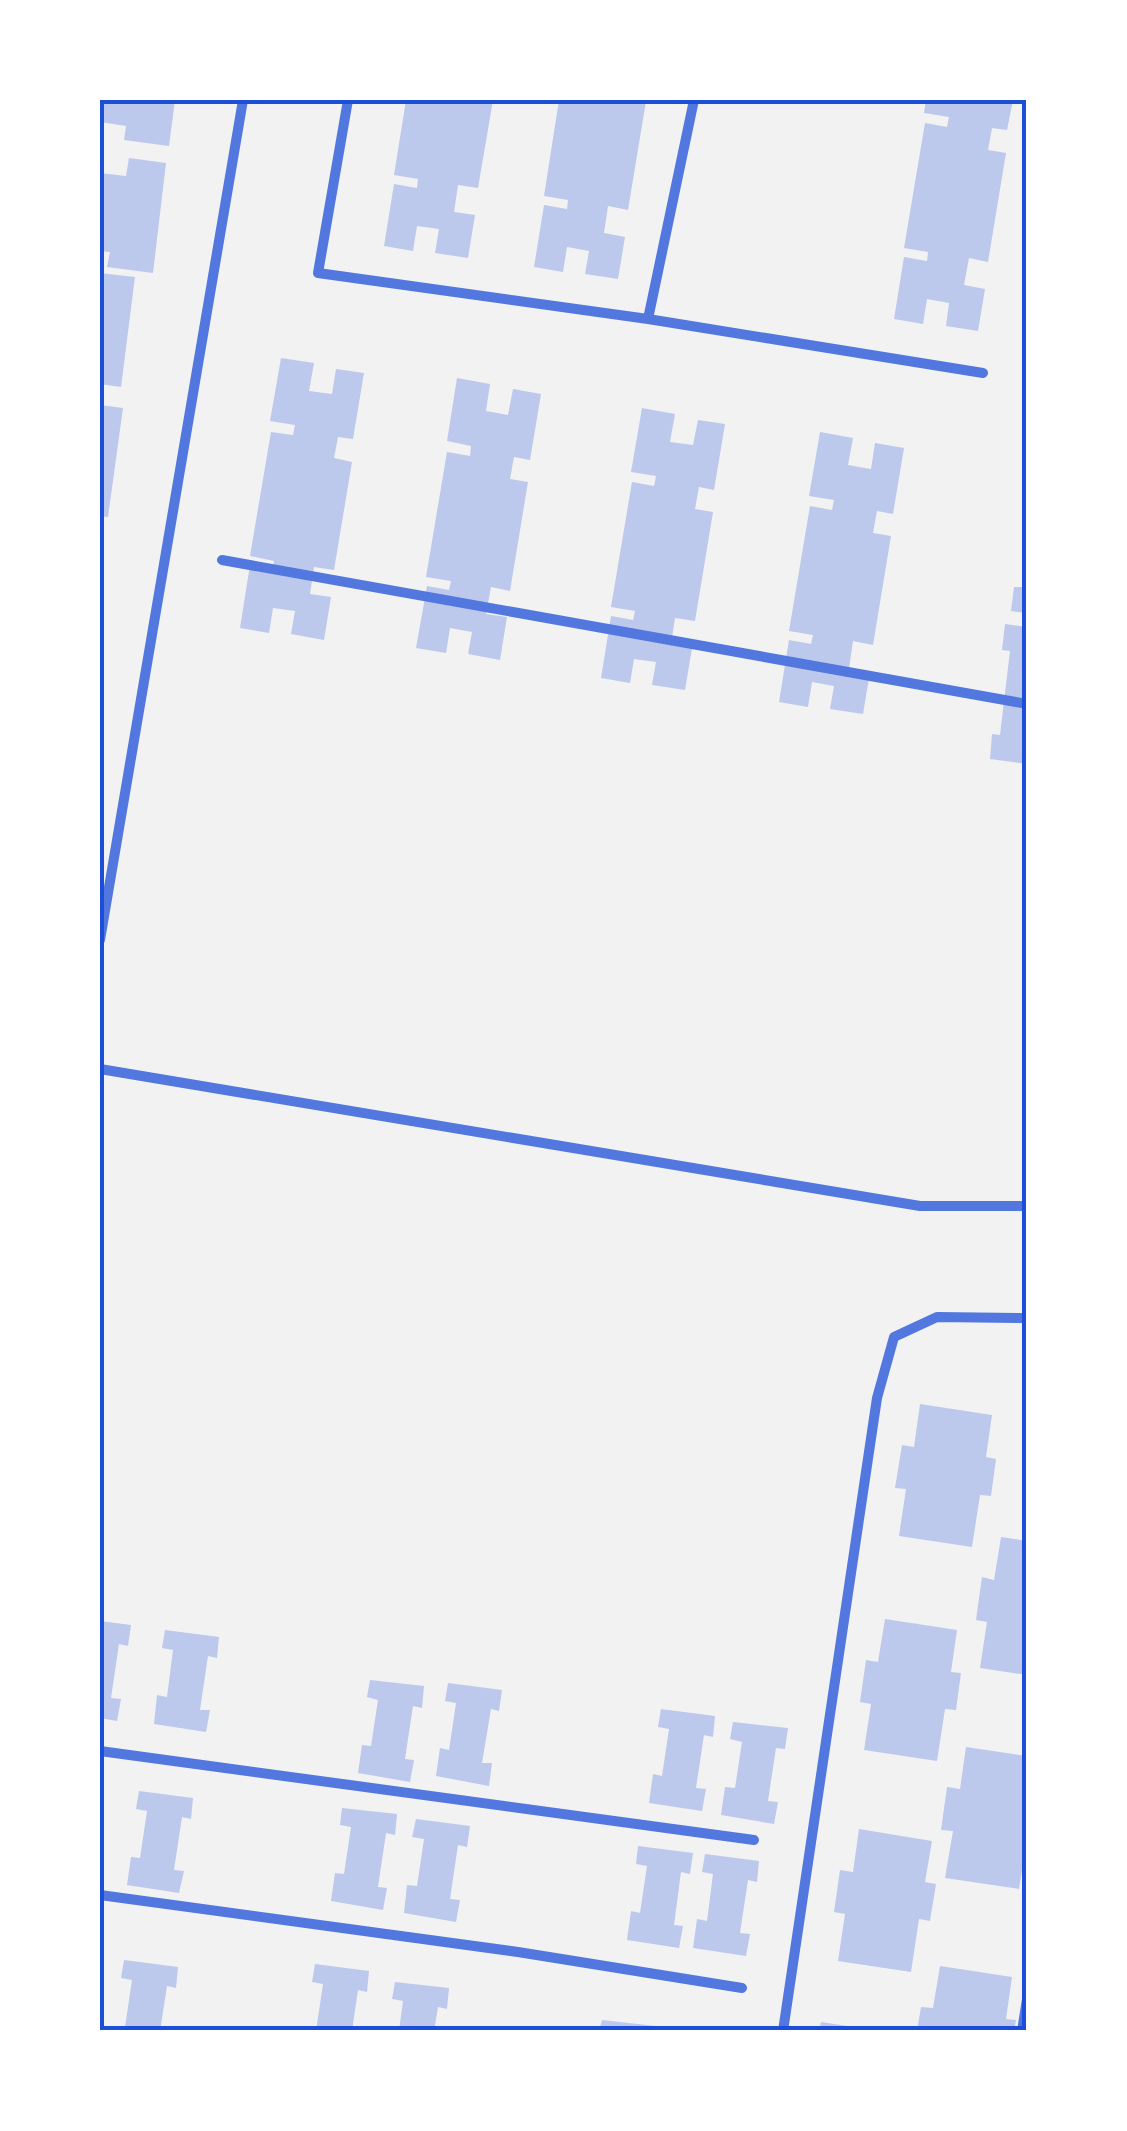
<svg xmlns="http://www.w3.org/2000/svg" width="1127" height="2131" font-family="Manrope,sans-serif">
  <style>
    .building { fill: #bdc9ec }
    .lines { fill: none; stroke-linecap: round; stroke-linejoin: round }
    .minor { stroke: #5277de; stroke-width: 10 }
    .neatline { fill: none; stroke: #1d4ed8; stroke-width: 4 }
  </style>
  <rect width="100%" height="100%" fill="#f2f2f2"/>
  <!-- building -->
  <path class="building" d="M100 100H175L169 146 124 140 126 126 100 122Z
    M406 100H493L478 188 458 185 454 212 475 215 468 258 435 253 439 229 417 226 413 251 384 246 394 184 417 188 418 179 394 175Z
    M559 100 646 101 628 210 608 206 604 233 625 237 618 279 585 274 589 251 567 247 563 272 534 267 544 205 567 209 568 200 544 196Z
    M926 100H1013L1007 130 992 128 988 150 1006 153 988 262 969 258 964 285 985 289 978 331 946 326 949 303 927 299 923 324 894 319 904 257 927 261 928 252 904 248 925 123 947 127 949 117 924 113Z
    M129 158 166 163 153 273 107 267 110 252 100 251V173L126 176Z
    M100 273 135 277 121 387 100 384Z
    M281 358 314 363 309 391 332 394 336 369 364 373 353 439 338 437 334 458 352 462 334 570 314 567 310 594 331 597 324 640 291 634 295 611 273 608 269 633 240 628 250 565 273 570 274 561 250 556 271 432 293 435 295 425 270 421Z
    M457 378 490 384 486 411 508 415 513 389 541 394 530 460 514 457 510 479 528 482 510 591 491 587 486 614 507 617 500 660 468 654 472 632 450 628 446 653 416 648 427 586 449 590 451 581 426 577 447 452 470 456 471 446 447 441Z
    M100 405 123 408 108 517 100 516Z
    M642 408 675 414 670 442 693 445 698 420 725 424 714 490 699 487 695 509 713 512 695 621 675 618 671 644 692 648 685 690 652 685 656 662 634 659 630 683 601 678 611 616 633 620 635 611 611 607 632 482 654 486 656 476 631 472Z
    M820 432 853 438 848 465 871 469 875 443 904 448 893 514 877 511 873 533 891 536 873 645 853 641 849 668 870 672 863 714 830 709 834 686 812 682 808 707 779 702 789 640 811 644 813 635 789 631 810 506 832 510 834 500 809 496Z
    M1024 565H1027V613L1011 611 1014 587H1022Z
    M1005 624 1027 627V764L990 759 992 734 1000 735 1010 651 1002 650Z
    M920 1404 992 1415 986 1457 996 1459 991 1496 980 1495 972 1547 899 1536 906 1489 895 1488 902 1445 914 1447Z
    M1001 1537 1027 1541V1675L980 1668 987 1622 976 1620 982 1577 994 1580Z
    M885 1619 957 1630 951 1672 961 1673 956 1710 945 1709 937 1761 864 1750 871 1704 860 1702 866 1660 878 1662Z
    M100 1621 131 1625 128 1646 119 1644 111 1698 121 1699 117 1721 100 1718Z
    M165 1630 219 1637 217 1658 208 1656 200 1710H210L206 1732 154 1724 157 1695 167 1697 173 1650 162 1648Z
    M370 1680 424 1686 422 1708 413 1706 405 1759 414 1760 410 1782 358 1773 362 1745 371 1746 378 1700 367 1697Z
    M448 1683 502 1690 499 1711 491 1709 482 1763H492L489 1786 436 1776 440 1748 449 1750 456 1703 445 1701Z
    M661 1709 715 1716 713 1737 704 1735 696 1788 706 1789 702 1811 649 1803 653 1774 662 1776 669 1729 658 1727Z
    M733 1722 788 1728 785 1749 776 1748 768 1801 778 1802 774 1824 721 1815 725 1787 735 1788 742 1742 730 1739Z
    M966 1747 1027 1756V1837L1019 1889 945 1878 953 1831 941 1830 947 1787 960 1789Z
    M139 1791 193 1798 191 1819 182 1817 174 1870 184 1871 179 1893 127 1885 131 1857 140 1858 147 1811 136 1809Z
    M342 1808 397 1814 395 1835 386 1833 378 1887 387 1888 383 1910 331 1901 335 1873 344 1874 351 1827 340 1825Z
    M416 1819 470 1826 467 1847 458 1845 450 1899 460 1900 456 1922 404 1913 407 1885 417 1886 424 1839 412 1837Z
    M859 1829 932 1841 925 1882 936 1884 930 1921 919 1919 911 1972 838 1961 845 1914 834 1912 840 1870 853 1872Z
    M638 1846 693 1853 690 1874 681 1872 674 1925 683 1926 679 1948 627 1940 631 1911 640 1913 647 1866 636 1864Z
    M705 1854 759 1861 757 1882 748 1880 740 1933 750 1934 746 1956 693 1948 697 1919 707 1921 713 1874 702 1872Z
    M124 1960 178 1967 176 1988 167 1986 160 2031H115L116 2026 125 2027 132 1980 121 1978Z
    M315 1964 369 1971 367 1992 358 1990 352 2031H316L323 1984 312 1982Z
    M940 1966 1012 1977 1006 2019 1016 2020 1014 2031H917L921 2007 933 2008Z
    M395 1982 449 1988 447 2009 438 2007 434 2031H399L403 2001 392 1999Z
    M602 2020 656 2026 655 2031H599Z
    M821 2022 867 2029V2031H819Z"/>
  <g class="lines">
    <!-- minor -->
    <path class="minor" d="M348 100 318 273 648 319 983 373
      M648 319 694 100
      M222 560 1027 704
      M100 940 243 100
      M100 1069 920 1206H1027
      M100 1751 754 1840
      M100 1895 518 1952 742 1988
      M783 2031 877 1398 894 1337 937 1317 1027 1318
      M1022 2031 1027 1999"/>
  </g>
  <!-- border -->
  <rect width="1127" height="2131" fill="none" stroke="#ffffff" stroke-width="205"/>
  <rect x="102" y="102" width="922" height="1926" class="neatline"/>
</svg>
